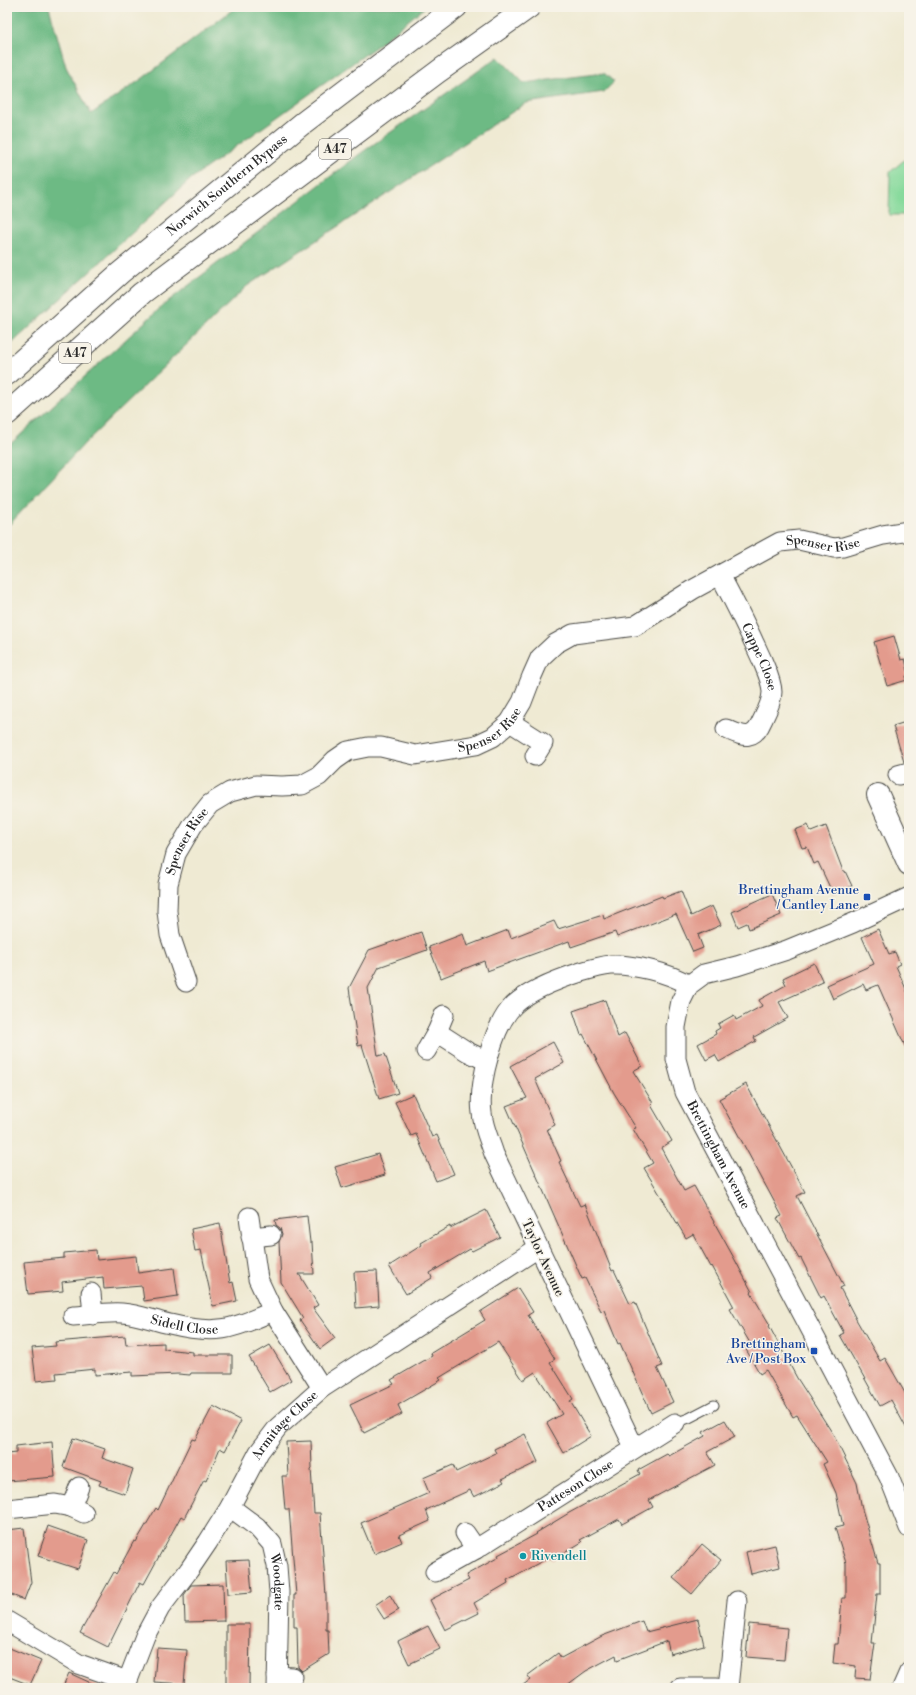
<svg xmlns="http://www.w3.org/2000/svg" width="916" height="1695" font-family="'Libre Bodoni',serif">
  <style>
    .green { fill: #87da9c; stroke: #598264 }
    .forest { fill: #6dba84; stroke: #4c7258 }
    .building { fill: #e39b8d }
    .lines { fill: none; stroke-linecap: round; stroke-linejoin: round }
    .service-casing { stroke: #484844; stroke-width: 11 }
    .minor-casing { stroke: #484844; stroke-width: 21 }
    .tertiary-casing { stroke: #484844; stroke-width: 24 }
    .trunk-casing { stroke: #484844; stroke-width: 24 }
    .service { stroke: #fff; stroke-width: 9 }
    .minor { stroke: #fff; stroke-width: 19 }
    .tertiary { stroke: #fff; stroke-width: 22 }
    .trunk { stroke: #fff; stroke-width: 22 }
    .transit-dot { fill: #1a4fb4; stroke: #f7f3e8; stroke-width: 1.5 }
    .culture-dot { fill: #0f9aa8; stroke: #f7f3e8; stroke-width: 1.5 }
    .labels { text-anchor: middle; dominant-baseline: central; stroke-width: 3; stroke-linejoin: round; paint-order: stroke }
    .shield { fill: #f7f3e8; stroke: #686764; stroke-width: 1 }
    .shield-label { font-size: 12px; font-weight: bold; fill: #2b2b2b }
    .street-label { font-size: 13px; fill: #2b2b2b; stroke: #f7f3e8 }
    .transit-label { font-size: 13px; fill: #164399; stroke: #f7f3e8; text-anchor: end }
    .culture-label { font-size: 13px; fill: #0d838f; stroke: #f7f3e8; text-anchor: start }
  </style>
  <rect width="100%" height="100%" fill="#f7f3e8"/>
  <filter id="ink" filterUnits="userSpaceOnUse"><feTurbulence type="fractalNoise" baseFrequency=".025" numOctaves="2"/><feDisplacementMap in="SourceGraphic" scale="8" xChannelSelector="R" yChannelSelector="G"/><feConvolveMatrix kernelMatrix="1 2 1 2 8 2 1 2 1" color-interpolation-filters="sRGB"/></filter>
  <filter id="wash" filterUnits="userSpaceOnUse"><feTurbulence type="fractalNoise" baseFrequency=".012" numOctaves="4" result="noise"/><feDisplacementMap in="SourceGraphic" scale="16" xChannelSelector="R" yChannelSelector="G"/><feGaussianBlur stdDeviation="0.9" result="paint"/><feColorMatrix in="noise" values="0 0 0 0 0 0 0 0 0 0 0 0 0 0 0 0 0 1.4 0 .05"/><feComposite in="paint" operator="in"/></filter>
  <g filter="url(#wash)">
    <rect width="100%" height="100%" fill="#efead3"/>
    <!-- green -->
    <path class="green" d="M909 156V215H889L890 172Z"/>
    <!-- forest -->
    <path class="forest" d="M7 7H49L66 67 91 114 143 78 236 7H425L377 46 192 178 7 348Z
      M498 57 524 83 604 73 614 82 604 92 526 103 247 286 85 443 7 527V447L167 302 361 153Z"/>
    <g id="blocks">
      <!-- building -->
      <path class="building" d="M894 636 901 660 905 659 909 675 906 676 907 680 887 686 874 642Z
        M909 721V761L904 762 893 726Z
        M808 825 811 832 826 826 843 871H845L852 886 833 894 818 862 814 864 807 847 802 848 795 830Z
        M681 891 691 916 712 906 721 925 698 935 703 948 693 952 676 914 617 937 615 932 571 947 569 941 487 971 484 961 441 978 429 947 463 934 467 946 508 930 511 938 554 921 558 929 603 915 604 919 662 896 663 898Z
        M772 894 781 915 749 929 747 923 738 927 732 912Z
        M878 929 889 954 895 952 900 964 896 966 909 996V1055L878 985 866 990 863 984 833 999 827 985 874 964 862 937Z
        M421 932 427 950 379 967 368 988 378 1056 385 1054 398 1093 379 1099 362 1045 358 1046 349 988 369 950Z
        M814 963 823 982 779 1002 788 1018 754 1037 756 1041 719 1062 715 1055 706 1060 698 1044 716 1034 715 1031 720 1028 718 1024 734 1015 736 1020 762 1006 759 1000 786 985 783 978Z
        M605 1000 618 1037 625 1033 642 1066 633 1071 653 1103 651 1105 672 1141 661 1148 684 1191 694 1186 734 1258 752 1292 751 1293 770 1325 769 1326 797 1378 833 1434 857 1483 862 1509 878 1563H880V1594H877L872 1643H875L870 1679 855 1678 856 1666 833 1663 835 1644H838L842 1598H846V1563L835 1528 843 1526 836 1493 823 1464 827 1462 797 1415 793 1417 766 1370 760 1374 744 1346 750 1343 730 1309 734 1307 712 1266 711 1267 693 1234 686 1238 644 1168 653 1163 633 1129 636 1128 614 1093 583 1034 581 1035 573 1011Z
        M553 1042 564 1063 535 1079 555 1125 547 1129 561 1161 559 1162 580 1206 585 1204 612 1271 614 1270 630 1304 635 1302 662 1366 657 1368 673 1402 651 1413 620 1343 618 1344 604 1310 601 1311 585 1278 582 1279 506 1106 527 1098 510 1066Z
        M746 1084 805 1192 797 1196 844 1286 840 1288 857 1321 880 1361 885 1358 909 1400V1433L891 1400 880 1406 861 1372 840 1335 844 1333 824 1296 821 1298 801 1258 799 1259 777 1218 782 1216 719 1099Z
        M413 1094 432 1137 437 1135 454 1174 436 1181 416 1134 411 1136 395 1102Z
        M378 1154 385 1175 342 1188 335 1167Z
        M486 1210 500 1237 472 1251 470 1249 430 1273 432 1278 406 1294 389 1266 422 1245 421 1243 450 1226V1228Z
        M307 1216 310 1242H312L314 1274H299L318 1305 313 1308 335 1338 320 1349 300 1320 303 1318 281 1282 279 1242 282 1234 280 1228 276 1225 275 1220Z
        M220 1223 230 1283 233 1282 237 1301 213 1306 201 1250 195 1251 191 1229Z
        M96 1250 97 1260 136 1256 138 1273 174 1268 178 1296 144 1301 142 1286 104 1289 103 1277 62 1282 63 1291 28 1294 24 1262 64 1258V1253Z
        M377 1271 379 1306 356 1308 354 1272Z
        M518 1288 533 1312 528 1315 555 1359 550 1362 573 1399 570 1401 591 1436 564 1453 547 1423 562 1414 535 1372 523 1380 498 1342 439 1378 441 1380 398 1405 402 1414 364 1433 350 1405 394 1384 391 1380 432 1356 431 1353 485 1320 480 1312Z
        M125 1336 126 1345 164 1343V1349L193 1352V1355H232V1373H191L190 1375 178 1374 132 1376V1372L95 1375V1369L56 1373 57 1379 36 1381 32 1348 56 1346 55 1342Z
        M270 1345 291 1380 270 1392 249 1357Z
        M213 1406 241 1421 225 1451 220 1448 206 1481 204 1480 184 1518 181 1516 144 1584 140 1582 108 1647 80 1633 114 1572 116 1574 134 1541 136 1542 156 1508 158 1510 192 1439 195 1440Z
        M725 1420 735 1437 707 1452 715 1465 649 1500 653 1507 622 1524 619 1519 580 1540 582 1542 552 1560 550 1557 507 1580 508 1583 474 1603 479 1613 445 1630 430 1600 469 1580 466 1575 499 1557 498 1555 537 1534 536 1533 569 1513 640 1474 638 1470 667 1454 669 1456 705 1436 703 1432Z
        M525 1434 538 1462 502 1479 504 1482 474 1497 470 1490 426 1510 430 1521 399 1535 402 1542 374 1554 361 1523 429 1493 423 1478 453 1465 456 1472 496 1453 494 1449Z
        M73 1438 105 1449 102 1458 133 1469 125 1494 99 1485 101 1481 63 1467Z
        M311 1441 312 1468 311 1469 314 1513H320L326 1596V1630H328L329 1654 302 1671 298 1667 297 1627H294V1595H296L289 1509H285L282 1476H288L286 1442Z
        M52 1442 55 1477 7 1481V1454L16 1453V1446Z
        M48 1526 88 1540 78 1569 38 1556Z
        M24 1528 31 1582 24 1600 7 1593V1530Z
        M702 1544 721 1560 692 1594 673 1578Z
        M775 1545 780 1567 751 1574 746 1552Z
        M249 1560 252 1592 228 1594 226 1561Z
        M223 1584 224 1621 185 1622 184 1595 191 1585Z
        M390 1595 399 1610 384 1619 375 1605Z
        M698 1619 704 1645 670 1654 667 1641 617 1660 616 1655 586 1671 563 1688H519L530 1680 527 1676 558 1653 561 1658 602 1636 642 1621 646 1632Z
        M226 1624H250L249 1688H226Z
        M749 1624 787 1628 784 1660 746 1657Z
        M428 1626 440 1649 409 1664 398 1641Z
        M7 1647 41 1661 30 1685 7 1676Z
        M157 1648 187 1650 184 1684 154 1682Z
        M69 1673 102 1688H62Z"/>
    </g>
  </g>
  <g filter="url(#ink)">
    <use href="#blocks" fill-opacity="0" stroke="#484844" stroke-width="1"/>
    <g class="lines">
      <!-- service casing -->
      <g class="service-casing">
        <path id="service" d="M675 1423 689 1418 714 1405"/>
      </g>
      <!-- minor casing -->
      <g class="minor-casing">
        <g id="minor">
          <path id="s1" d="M720 575C735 603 749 631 762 660 766 670 772 682 772 692 772 702 766 713 762 721 753 742 743 736 726 729"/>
          <path d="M510 722 543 743 535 756"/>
          <path d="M898 775 909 772"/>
          <path id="s2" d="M909 897 853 923 787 950 737 966 704 974 689 985 681 1001 676 1027V1059L685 1092 889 1477 909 1528"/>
          <path id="s3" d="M186 982 170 935 167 911 168 884 176 854 193 825 210 804 230 792 256 785 282 786 302 785 319 776 335 760 348 751 368 747H381L415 755 476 745 493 737 510 722 522 702 532 676 540 658 555 644 573 634 635 626 692 590 780 542 799 540 834 548 843 547 883 535 909 531"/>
          <path d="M437 1032 444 1015"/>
          <path d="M426 1051 437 1032 468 1052 487 1061"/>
          <path d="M249 1217 258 1279 273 1311 322 1388"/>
          <path d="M251 1237 271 1235"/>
          <path d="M91 1293 93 1315"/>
          <path id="s4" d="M73 1316C89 1315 106 1312 122 1313 139 1314 154 1321 170 1324 215 1335 232 1330 273 1311"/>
          <path d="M634 1447 494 1154C490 1141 483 1127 482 1113 478 1085 493 1025 514 1005 531 989 559 979 581 972 591 969 601 966 611 965 633 964 670 973 689 985"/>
          <path d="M71 1507 79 1487"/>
          <path id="s5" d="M230 1507 257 1527 272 1544 277 1566 279 1592 277 1688"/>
          <path d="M7 1509 55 1504 71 1507 84 1513"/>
          <path d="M465 1533 476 1549"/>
          <path id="s6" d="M435 1572 476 1549 675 1423"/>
          <path d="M7 1621 79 1664 127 1681"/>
          <path d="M277 1676 293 1677"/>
          <path id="s7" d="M125 1688 145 1636 160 1608 189 1570 208 1542 230 1507 259 1452 278 1427 322 1388 538 1248"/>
          <path d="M680 1688H717"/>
          <path d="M728 1688 737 1601"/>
          <path d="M902 1688 909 1672"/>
        </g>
      </g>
      <!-- tertiary casing -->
      <g class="tertiary-casing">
        <path id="tertiary" d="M878 795 909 864"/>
      </g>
      <!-- trunk casing -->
      <g class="trunk-casing">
        <g id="trunk">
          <path id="s8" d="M7 374 120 273 303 123 456 7"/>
          <path d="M7 414 142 293 439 71 529 7"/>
        </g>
      </g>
      <!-- service -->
      <use href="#service" class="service"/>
      <!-- minor -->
      <use href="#minor" class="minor"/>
      <!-- tertiary -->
      <use href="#tertiary" class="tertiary"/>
      <!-- trunk -->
      <use href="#trunk" class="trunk"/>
    </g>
  </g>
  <!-- markers -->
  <g class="transit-dot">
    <rect x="863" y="893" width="8" height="8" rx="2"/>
    <rect x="810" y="1347" width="8" height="8" rx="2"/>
  </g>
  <circle class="culture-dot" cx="523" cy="1556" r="4"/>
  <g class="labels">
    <!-- shield labels -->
    <g class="shield">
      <rect x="319" y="139" width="32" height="20" rx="3"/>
      <rect x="59" y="343" width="32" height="20" rx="3"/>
    </g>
    <g class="shield-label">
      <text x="335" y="149">A47</text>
      <text x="75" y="353">A47</text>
    </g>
    <!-- street labels -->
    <g class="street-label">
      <text stroke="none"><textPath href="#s8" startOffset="290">Norwich Southern Bypass</textPath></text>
      <text stroke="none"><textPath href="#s3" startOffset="904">Spenser Rise</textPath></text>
      <text stroke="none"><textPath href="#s1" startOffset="91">Cappe Close</textPath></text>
      <text stroke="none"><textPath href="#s3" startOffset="496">Spenser Rise</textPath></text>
      <text stroke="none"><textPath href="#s3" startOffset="148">Spenser Rise</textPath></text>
      <text stroke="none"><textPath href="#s2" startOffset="420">Brettingham Avenue</textPath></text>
      <text transform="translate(543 1258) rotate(65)">Taylor Avenue</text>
      <text stroke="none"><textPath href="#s4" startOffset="113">Sidell Close</textPath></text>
      <text stroke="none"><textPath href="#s7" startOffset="310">Armitage Close</textPath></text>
      <text stroke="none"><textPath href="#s6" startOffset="165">Patteson Close</textPath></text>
      <text stroke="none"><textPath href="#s5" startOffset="95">Woodgate</textPath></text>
    </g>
    <!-- transit labels -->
    <g class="transit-label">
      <text x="859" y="890">Brettingham Avenue<tspan x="859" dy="15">/ Cantley Lane</tspan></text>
      <text x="806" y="1344">Brettingham<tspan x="806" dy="15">Ave / Post Box</tspan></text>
    </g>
    <!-- culture labels -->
    <g class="culture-label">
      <text x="531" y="1556">Rivendell</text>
    </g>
  </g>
  <!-- margin -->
  <rect width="916" height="1695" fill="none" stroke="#f7f3e8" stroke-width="24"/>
</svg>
